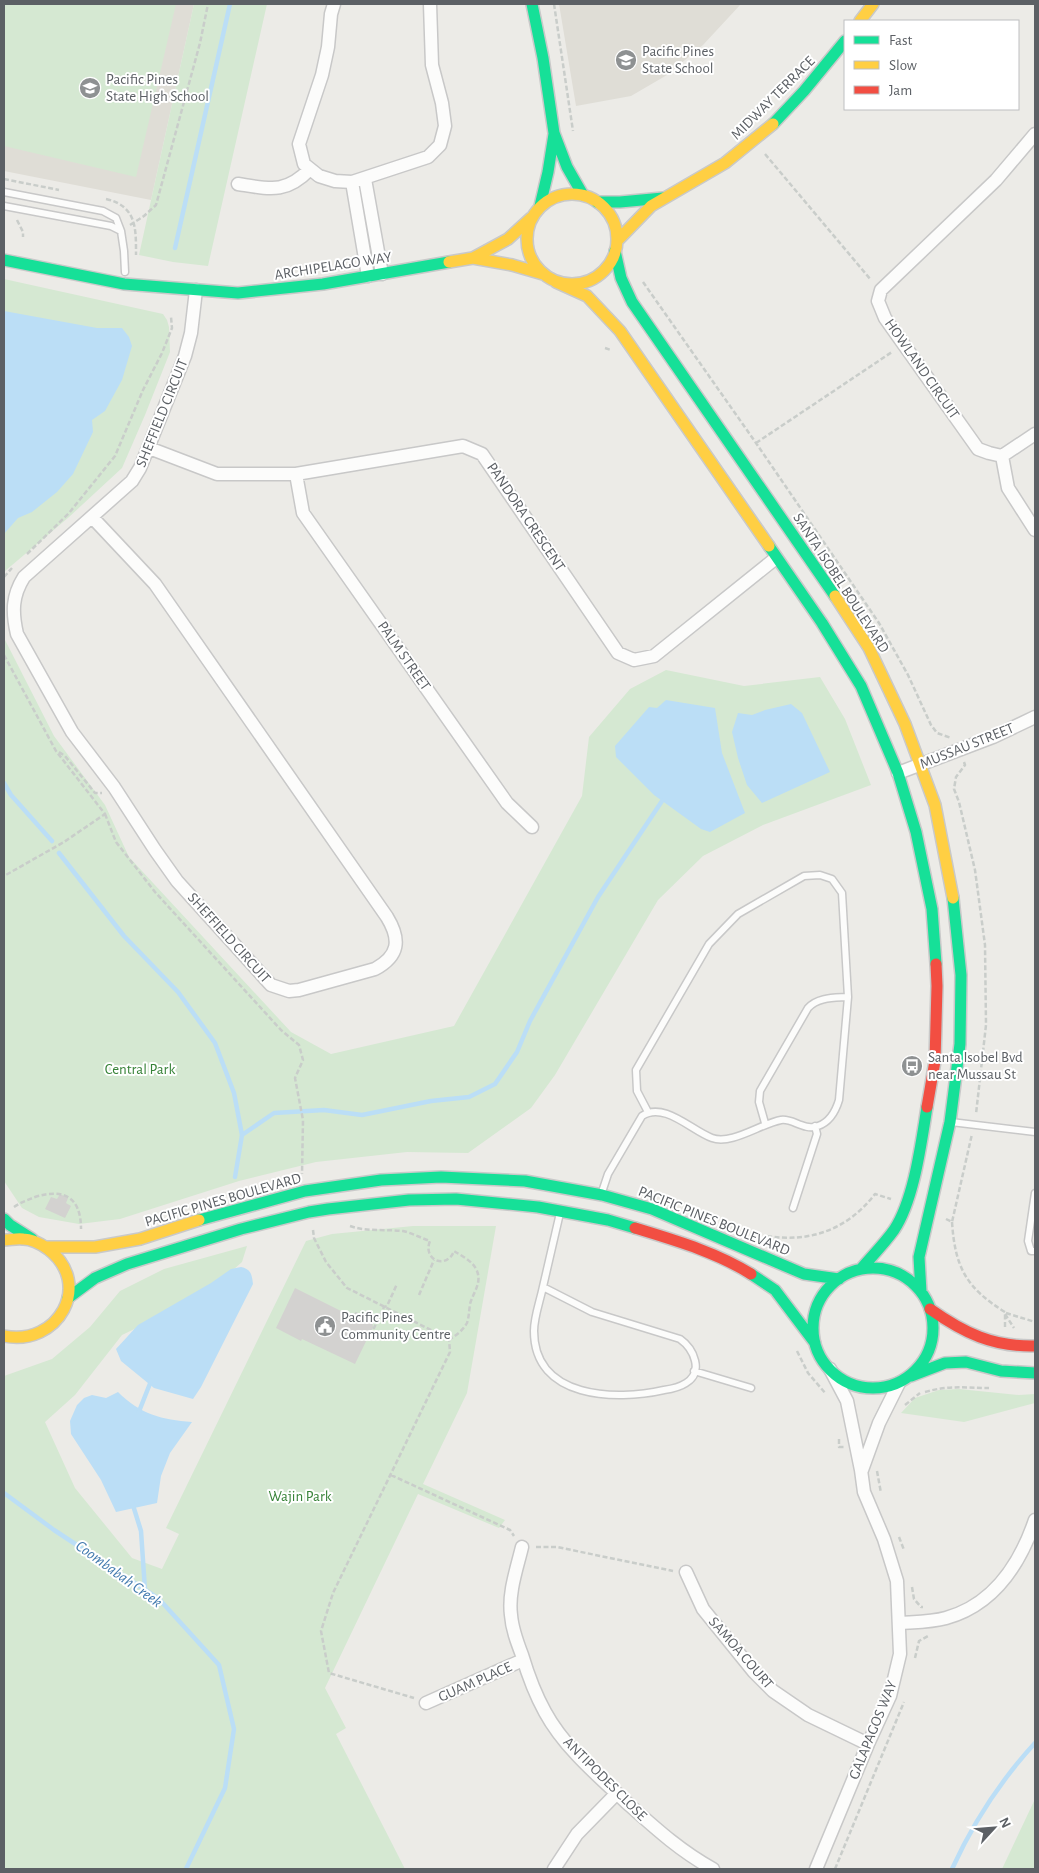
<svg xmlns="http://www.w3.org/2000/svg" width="1039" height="1873" font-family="'Alegreya Sans',sans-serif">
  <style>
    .education { fill: #dfddd6 }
    .green { fill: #d5e8d2 }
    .water { fill: #bbdef6 }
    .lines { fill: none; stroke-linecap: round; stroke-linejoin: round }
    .stream { stroke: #bbdef6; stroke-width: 4.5 }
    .building { fill: #d3d2d0 }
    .lane-casing { stroke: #c8c8c8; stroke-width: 9 }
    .street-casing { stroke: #c8c8c8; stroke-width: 15 }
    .fast-casing { stroke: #c9c9c9; stroke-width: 14 }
    .slow-casing { stroke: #c9c9c9; stroke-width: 14 }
    .jam-casing { stroke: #c9c9c9; stroke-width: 14 }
    .path { stroke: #c9cdca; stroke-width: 2.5; stroke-dasharray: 5 2.5; stroke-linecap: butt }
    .lane { stroke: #fcfcfb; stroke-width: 6 }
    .street { stroke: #fcfcfb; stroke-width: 12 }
    .fast { stroke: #16e098; stroke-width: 11 }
    .slow { stroke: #ffcf43; stroke-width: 11 }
    .jam { stroke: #f24e42; stroke-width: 11 }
    .labels { text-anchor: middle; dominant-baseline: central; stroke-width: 4; stroke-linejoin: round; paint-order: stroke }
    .poi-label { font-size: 15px; fill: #5c6065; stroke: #fff; text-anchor: start }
    .street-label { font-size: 15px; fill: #5c6065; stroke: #fff }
    .park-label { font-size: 15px; fill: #368237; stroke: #fff }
    .water-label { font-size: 16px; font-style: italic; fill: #427aaf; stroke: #fff }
  </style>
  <rect width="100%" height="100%" fill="#ecebe7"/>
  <!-- education -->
  <path class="education" d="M4 4H194L151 200 4 171Z
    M559 4H741L703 45 667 75 631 96 576 106Z"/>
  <!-- green -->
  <path class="green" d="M4 4H176L136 177 4 146Z
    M194 4H267L208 266 173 262 139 255Z
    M4 279 163 314 167 320 169 327 170 352 145 415 122 468 69 517 5 571 4 578Z
    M4 638 54 736 105 805 129 857 291 1032 331 1054 454 1026 582 796 589 737 630 689 666 670 744 686 820 677 845 719 871 785 763 825 703 856 658 900 555 1075 531 1108 468 1153 407 1152 316 1162 239 1181 120 1219 79 1224 39 1217 22 1208 4 1181Z
    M413 1226H496L467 1393 423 1484 505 1520 499 1528 418 1494 325 1688 346 1728 336 1734 405 1869H4V1376L52 1359 90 1327 120 1291 164 1269 247 1246 242 1262 205 1295 122 1335 75 1395 45 1422 75 1488 132 1558 162 1569 179 1534 166 1528 306 1241 332 1234Z
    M959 1389 1019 1395 1035 1394V1403L964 1422 901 1413 915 1398 939 1390Z
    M1035 1799V1869H1002Z"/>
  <!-- water -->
  <path class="water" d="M4 311 97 328H122L129 337 132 346 122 380 105 411 92 420 93 432 73 474 57 492 32 512 18 518 4 534Z
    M666 700 715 708 722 753 745 813 710 832 701 829 654 795 616 757 615 746 649 707 657 708Z
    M791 704 802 713 830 772 762 803 747 785 738 758 732 732 738 713 752 715 765 710Z
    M241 1267C251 1269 252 1275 253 1284L201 1387 193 1399 154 1388 121 1361 116 1349 138 1325 211 1283 231 1269Z
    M118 1392C140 1414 162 1420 192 1422L170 1453 161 1476 157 1503 116 1512 101 1480 71 1434 70 1421 77 1405 84 1398 92 1395 106 1398Z"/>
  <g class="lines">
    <!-- stream -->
    <path class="stream" d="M175 248 230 4
      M4 783 11 795 52 841
      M59 853 124 936 178 992 215 1043 234 1093 242 1135 235 1177
      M242 1135 274 1113 324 1110 362 1115 431 1101 469 1097 495 1084 517 1052 530 1021 598 897 662 801
      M138 1414 151 1381
      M4 1493 54 1530 159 1599 219 1665 234 1729 225 1788 186 1869
      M132 1502 141 1531 145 1590
      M952 1869C973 1823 1001 1780 1035 1743"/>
  </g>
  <!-- building -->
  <path class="building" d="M60 1194 68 1198 66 1203 71 1206 65 1218 45 1209 51 1197 57 1199Z
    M295 1288 351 1316 353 1313 372 1322 373 1327 355 1364 302 1339 301 1341 276 1328Z"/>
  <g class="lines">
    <!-- lane casing -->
    <g class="lane-casing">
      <path id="lane" d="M4 192 103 211 116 218 121 231
        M4 206 111 226 121 231 124 251 125 272
        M951 1122 1035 1132
        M765 1123 759 1102 760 1091 808 1008C818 997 834 998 848 997
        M602 1192 608 1174 642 1116C664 1101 692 1131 712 1138 732 1145 760 1124 781 1120 793 1118 803 1131 818 1126 830 1122 836 1110 839 1100L848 997 842 893 832 879 820 875 804 876 738 914 709 944 636 1070 637 1091 648 1112
        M1035 1193 1028 1241 1031 1251H1035
        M793 1208 817 1134 815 1126
        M543 1287 592 1312 680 1339C694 1349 704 1372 686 1383 680 1387 671 1389 664 1390 616 1401 534 1399 534 1331 534 1318 539 1304 542 1291 548 1265 554 1239 560 1213
        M694 1371 751 1388"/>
    </g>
    <!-- street casing -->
    <g class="street-casing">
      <path id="street" d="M334 4 331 14 328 47 322 75 299 144 304 164 319 176 335 181 352 182 428 157 440 145 445 126 442 103 432 65 430 4
        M1035 134 996 180 881 290 878 301 885 318 978 449 989 453 1002 456 1035 434
        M365 179 382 274
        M352 182 368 276
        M238 184C270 189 286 194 310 169
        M149 448 217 474H296L463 446 482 454 618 653 634 660 654 656 776 558
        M1002 456 1008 488 1035 530
        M296 474 303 513 507 803 532 827
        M92 517 155 584 387 917C401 940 399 956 375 969L299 990 289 991 271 985 177 881 155 850 114 787 72 732 17 634C12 612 12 596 24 577L132 481 140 468 185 356 191 333 196 290
        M898 773 993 737 1035 717
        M862 1470 879 1423 899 1383
        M522 1547C517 1568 508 1593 511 1615 512 1629 517 1642 522 1655 528 1675 535 1694 545 1712 564 1747 597 1775 626 1802 654 1827 680 1851 713 1869
        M686 1572 703 1609 754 1672 773 1691 808 1715 868 1744
        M900 1623C915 1622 932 1622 946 1618 993 1605 1020 1564 1035 1520
        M426 1703 523 1660
        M554 1869 577 1834 617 1793
        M816 1869 868 1744 890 1696 900 1654 897 1581 884 1539 864 1492 861 1470 847 1401 830 1369"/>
    </g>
    <!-- fast casing -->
    <g class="fast-casing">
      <path id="fast" d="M532 4 543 58 554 133 567 167 583 195
        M773 124 804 91 845 41
        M597 202H620L663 198
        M540 206 548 172 554 134
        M615 251 621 278 632 302 835 596
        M4 260 124 284 238 293 323 284 449 262
        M769 546 822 623 861 686 898 773 916 832 932 909 936 964
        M4 1219 10 1225 32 1239
        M199 1220 305 1191 381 1180 441 1177 525 1181 602 1195 652 1209 804 1274 839 1279
        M813 1328a60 60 0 1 1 120 0a60 60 0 1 1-120 0Z
        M861 1269C872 1256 884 1244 894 1230 914 1200 921 1144 927 1107
        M751 1274 775 1290 815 1343
        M921 1292 919 1257 950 1122 960 1044 961 975 953 898
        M68 1298 95 1278 127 1264 241 1229 309 1212 328 1209 409 1200 456 1199 538 1207 608 1220 635 1228
        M911 1376 945 1363 966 1362 1001 1371 1035 1373"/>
    </g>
    <!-- slow casing -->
    <g class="slow-casing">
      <path id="slow" d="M860 21 873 4
        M527 239a45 45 0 1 1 90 0a45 45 0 1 1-90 0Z
        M617 241 651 206 725 163 773 124
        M473 258 508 239 531 218
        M449 262 473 258 512 265 543 274
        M556 282 587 296 620 331 769 546
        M835 596 869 648 905 724 935 805 953 898
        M4 1240C10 1240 17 1238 23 1239 32 1239 41 1244 48 1249 94 1284 58 1347 4 1336
        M47 1247H95L140 1239 199 1220"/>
    </g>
    <!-- jam casing -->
    <g class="jam-casing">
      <path id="jam" d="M927 1107 935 1061 937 986 936 964
        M635 1228C674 1240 716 1252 751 1274
        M930 1309C964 1333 993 1347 1035 1346"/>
    </g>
    <!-- path -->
    <path class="path" d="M554 4 573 131
      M765 154 871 280
      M4 179 59 190
      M106 199C137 206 136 229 136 255
      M17 220 23 232V237
      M130 225 144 216 156 205 200 43 208 4
      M643 282 756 443 879 623 908 675 931 725 937 733 951 738
      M605 348 611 350
      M756 443 892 352
      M27 554 69 513 115 456 143 390 162 353 172 328 171 317
      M4 577 12 568
      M4 655 56 751 105 814 64 842 4 876
      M59 752 65 756 95 793H102
      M964 762 965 765 956 777 954 789 959 802 975 870 985 945 986 1025 976 1114
      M105 814 116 842 155 892 281 1030 299 1045 303 1060 295 1078 303 1120 302 1174
      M14 1207C21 1202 28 1200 35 1197 64 1188 81 1197 81 1229
      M946 1219 952 1222 972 1134
      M952 1222C955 1267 966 1288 1005 1312V1327
      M350 1226C367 1232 385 1229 403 1231 412 1233 421 1238 430 1241 422 1260 447 1270 454 1251 462 1256 473 1261 477 1271 482 1283 473 1293 470 1304 469 1311 469 1317 467 1323 463 1330 457 1335 450 1339
      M313 1230 314 1238 326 1262 347 1288 449 1339 450 1352 333 1593 321 1631 329 1673 414 1698
      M767 1236C811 1243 848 1229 875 1194L891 1199
      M419 1295 434 1260
      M355 1313 377 1323
      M1006 1313 1035 1322
      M1005 1314 1014 1328
      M373 1327 374 1328 384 1307 387 1306 397 1284
      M797 1351 808 1373 826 1394
      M925 1392C949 1385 966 1388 989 1388
      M905 1405 920 1393
      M839 1439V1447H844
      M877 1471 881 1493
      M391 1475 510 1530 514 1536
      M899 1537 904 1550
      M536 1547H557L673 1571
      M912 1587 914 1599 921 1607H923
      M915 1658 919 1641 928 1636
      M835 1869 904 1702"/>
    <!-- lane -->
    <use href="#lane" class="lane"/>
    <!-- street -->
    <use href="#street" class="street"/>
    <!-- fast -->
    <use href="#fast" class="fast"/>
    <!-- slow -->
    <use href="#slow" class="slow"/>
    <!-- jam -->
    <use href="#jam" class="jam"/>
  </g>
  <!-- icons -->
  <defs>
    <g id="school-disc" transform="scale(1.125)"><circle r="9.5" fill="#8e9192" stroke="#fff"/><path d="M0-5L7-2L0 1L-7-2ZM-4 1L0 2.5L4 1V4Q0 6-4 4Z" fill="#fff"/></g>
    <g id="bus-disc" transform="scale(1.125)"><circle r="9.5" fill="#8e9192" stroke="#fff"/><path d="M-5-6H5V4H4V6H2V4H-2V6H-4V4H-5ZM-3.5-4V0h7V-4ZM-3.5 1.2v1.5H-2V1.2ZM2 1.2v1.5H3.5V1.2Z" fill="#fff"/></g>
    <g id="civic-disc" transform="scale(1.125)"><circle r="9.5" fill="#8e9192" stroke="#fff"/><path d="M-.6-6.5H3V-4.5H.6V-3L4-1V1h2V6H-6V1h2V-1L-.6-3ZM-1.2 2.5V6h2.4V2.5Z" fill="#fff"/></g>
  </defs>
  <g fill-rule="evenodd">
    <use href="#school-disc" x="626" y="60"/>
    <use href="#school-disc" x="90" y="88"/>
    <use href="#bus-disc" x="912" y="1066"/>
    <use href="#civic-disc" x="325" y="1326"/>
  </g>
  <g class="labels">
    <!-- poi labels -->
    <g class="poi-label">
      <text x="642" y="51">Pacific Pines<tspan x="642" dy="17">State School</tspan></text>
      <text x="106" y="79">Pacific Pines<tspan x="106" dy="17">State High School</tspan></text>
      <text x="928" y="1057">Santa Isobel Bvd<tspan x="928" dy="17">near Mussau St</tspan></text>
      <text x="341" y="1317">Pacific Pines<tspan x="341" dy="17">Community Centre</tspan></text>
    </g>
    <!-- street labels -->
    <g class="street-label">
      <text transform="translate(773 98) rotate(-45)">MIDWAY TERRACE</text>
      <text transform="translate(333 266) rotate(-9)">ARCHIPELAGO WAY</text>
      <text transform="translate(922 369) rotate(55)">HOWLAND CIRCUIT</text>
      <text transform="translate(162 413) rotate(-68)">SHEFFIELD CIRCUIT</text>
      <text transform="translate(526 517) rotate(56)">PANDORA CRESCENT</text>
      <text transform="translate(841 583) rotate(57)">SANTA ISOBEL BOULEVARD</text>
      <text transform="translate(404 656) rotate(55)">PALM STREET</text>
      <text transform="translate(967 746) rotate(-22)">MUSSAU STREET</text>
      <text transform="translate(229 938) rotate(48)">SHEFFIELD CIRCUIT</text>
      <text transform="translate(223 1200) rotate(-16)">PACIFIC PINES BOULEVARD</text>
      <text transform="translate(714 1221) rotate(22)">PACIFIC PINES BOULEVARD</text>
      <text transform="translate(741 1653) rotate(49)">SAMOA COURT</text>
      <text transform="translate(475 1682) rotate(-24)">GUAM PLACE</text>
      <text transform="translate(873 1730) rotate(-68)">GALAPAGOS WAY</text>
      <text transform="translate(605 1779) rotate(45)">ANTIPODES CLOSE</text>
    </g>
    <!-- park labels -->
    <g class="park-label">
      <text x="140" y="1069">Central Park</text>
      <text x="300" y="1496">Wajin Park</text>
    </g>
    <!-- water labels -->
    <g class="water-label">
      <text transform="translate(119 1574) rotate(36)">Coombabah Creek</text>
    </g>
  </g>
  <!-- border -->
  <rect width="1039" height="1873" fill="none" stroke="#5c6065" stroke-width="10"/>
  <!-- legend -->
  <rect x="844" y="20" width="175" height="90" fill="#ffffff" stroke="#bebfc1"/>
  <rect x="854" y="36" width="25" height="8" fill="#16e098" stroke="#bebfc1"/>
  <text x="889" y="45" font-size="15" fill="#5c6065">Fast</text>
  <rect x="854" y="61" width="25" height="8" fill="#ffcf43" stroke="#bebfc1"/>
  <text x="889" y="70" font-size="15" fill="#5c6065">Slow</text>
  <rect x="854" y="86" width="25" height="8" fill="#f24e42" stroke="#bebfc1"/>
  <text x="889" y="95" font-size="15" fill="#5c6065">Jam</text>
  <!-- north arrow -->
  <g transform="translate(994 1828) rotate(64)" stroke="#ffffff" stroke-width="4" paint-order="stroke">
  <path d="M0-4L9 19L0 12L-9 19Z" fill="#5c6065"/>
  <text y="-8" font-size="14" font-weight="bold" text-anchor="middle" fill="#5c6065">N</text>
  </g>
</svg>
